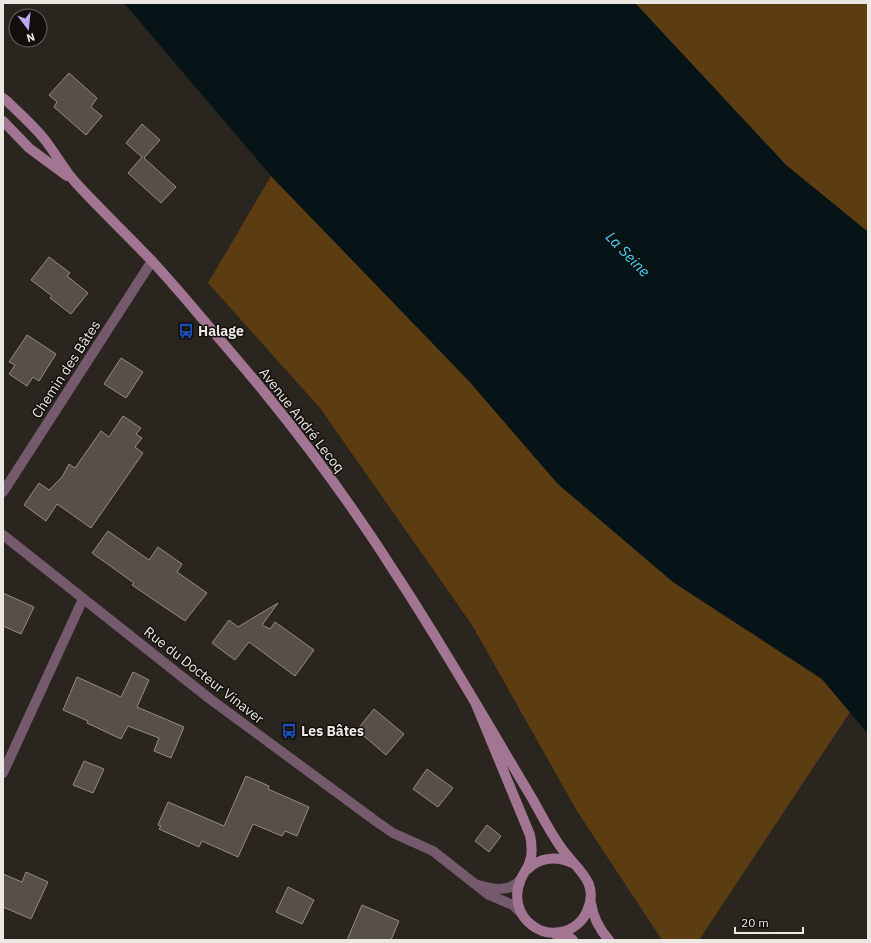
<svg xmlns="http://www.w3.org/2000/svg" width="871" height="943" font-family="'IBM Plex Sans',sans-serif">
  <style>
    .green { fill: #5c3d11 }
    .water { fill: #061317 }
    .building { fill: #584f49; stroke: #958c85 }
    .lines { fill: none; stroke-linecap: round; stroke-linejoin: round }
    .street { stroke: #75596c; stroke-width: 10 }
    .secondary { stroke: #a27593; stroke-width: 10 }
    .labels { text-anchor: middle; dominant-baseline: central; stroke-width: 3; stroke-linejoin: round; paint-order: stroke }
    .poi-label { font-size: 14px; font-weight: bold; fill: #ebe7e2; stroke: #120f0c; text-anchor: start }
    .street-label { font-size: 14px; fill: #ebe7e2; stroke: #120f0c }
    .water-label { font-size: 15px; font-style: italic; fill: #43d7fd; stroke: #120f0c }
  </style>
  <rect width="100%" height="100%" fill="#2b251f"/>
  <!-- green -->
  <path class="green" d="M635 3H868V232L786 165Z
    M271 176 469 381 558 484 673 582 822 679 850 712 699 940H662L577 811 472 625 320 408 208 283Z"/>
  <!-- water -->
  <path class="water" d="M124 3H635L786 165 868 232V734L822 679 673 582 558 484 469 381 271 176Z"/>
  <!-- building -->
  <path class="building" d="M69 73 97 98 91 107 102 116 86 135 54 107 57 102 49 95Z
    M142 124 160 140 144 158 176 187 161 203 128 173 142 157 126 143Z
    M49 257 70 273 67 276 88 293 71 314 50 298 52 296 31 280Z
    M27 335 56 354 39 381 33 377 27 386 9 374 15 365 9 362Z
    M121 358 143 372 126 398 104 384Z
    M123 416 141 428 136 434 142 438 135 447 143 453 91 528 57 504 46 521 24 505 39 483 49 490 62 477 69 464 75 468 101 431 109 437Z
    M108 531 149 560 158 547 182 564 177 572 207 593 185 621 132 585 134 583 92 553Z
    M3 593 34 607 21 634 3 626Z
    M278 603 262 625 270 629 275 622 314 650 295 676 249 642 235 660 212 643 229 620 238 627Z
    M133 672 149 680 137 707 184 727 171 758 154 751 159 738 128 726 121 739 87 723 88 721 63 710 77 677 121 697Z
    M374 709 404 734 386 755 357 730Z
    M84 761 104 769 93 793 73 785Z
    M427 769 453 788 438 807 413 789Z
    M246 776 269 786 268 789 309 807 297 836 285 831 282 836 253 824 238 857 202 841 199 847 159 829 161 826 158 825 168 802 224 826Z
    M487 825 501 836 489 852 475 841Z
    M26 872 48 882 31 919 3 907V874L22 882Z
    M288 887 314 900 302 924 276 912Z
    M362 905 399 921 391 940H347Z"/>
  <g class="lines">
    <!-- street -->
    <path class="street" d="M3 492 152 261
      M3 535 210 699 377 822 393 833 433 851 489 895 513 905 521 913
      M3 773 83 599
      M478 885C492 889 509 893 520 880"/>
    <!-- secondary -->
    <path class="secondary" d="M3 98 8 102C20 114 34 126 45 140 56 154 64 170 76 183 100 209 126 234 150 259 167 277 184 297 200 316 222 342 244 367 265 393 313 452 358 514 399 579 446 651 489 726 533 800 542 816 550 832 560 846 574 868 601 881 587 911 583 922 572 930 561 932 551 934 541 932 533 926 518 916 513 896 521 879 523 874 527 869 529 864 533 855 532 845 530 835L475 702
      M3 121 29 148 67 176
      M528 869C540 857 557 856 572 863
      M591 903C593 917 599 929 609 940
      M555 934 569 937 573 940"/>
  </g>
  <!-- icons -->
  <defs>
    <g id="bus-bare" transform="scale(1.2)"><path d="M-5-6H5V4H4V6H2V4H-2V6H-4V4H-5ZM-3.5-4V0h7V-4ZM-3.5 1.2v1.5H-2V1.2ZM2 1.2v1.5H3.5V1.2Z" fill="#1a4fb4" stroke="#120f0c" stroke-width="2.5" paint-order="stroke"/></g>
  </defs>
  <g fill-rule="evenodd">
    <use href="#bus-bare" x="186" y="331"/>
    <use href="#bus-bare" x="289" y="731"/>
  </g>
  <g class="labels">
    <!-- poi labels -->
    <g class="poi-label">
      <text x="198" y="331">Halage</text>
      <text x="301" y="731">Les Bâtes</text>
    </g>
    <!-- street labels -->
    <g class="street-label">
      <text transform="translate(66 369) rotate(-57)">Chemin des Bâtes</text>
      <text transform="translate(302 420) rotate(52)">Avenue André Lecoq</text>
      <text transform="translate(204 675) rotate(38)">Rue du Docteur Vinaver</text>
    </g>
    <!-- water labels -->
    <g class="water-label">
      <text transform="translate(628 254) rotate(46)">La Seine</text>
    </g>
  </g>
  <!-- border -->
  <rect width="871" height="943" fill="none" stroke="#ebe7e2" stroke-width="8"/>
  <!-- north arrow -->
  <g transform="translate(28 28) rotate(164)"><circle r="19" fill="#120f0c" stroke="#696562"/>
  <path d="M0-3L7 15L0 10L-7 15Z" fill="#bda9f5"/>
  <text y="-6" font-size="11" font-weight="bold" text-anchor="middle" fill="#ebe7e2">N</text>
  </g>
  <!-- scale -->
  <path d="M735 927v6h68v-6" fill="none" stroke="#ebe7e2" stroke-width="2"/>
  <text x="741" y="927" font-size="12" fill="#ebe7e2" stroke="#120f0c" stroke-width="3" paint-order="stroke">20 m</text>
</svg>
